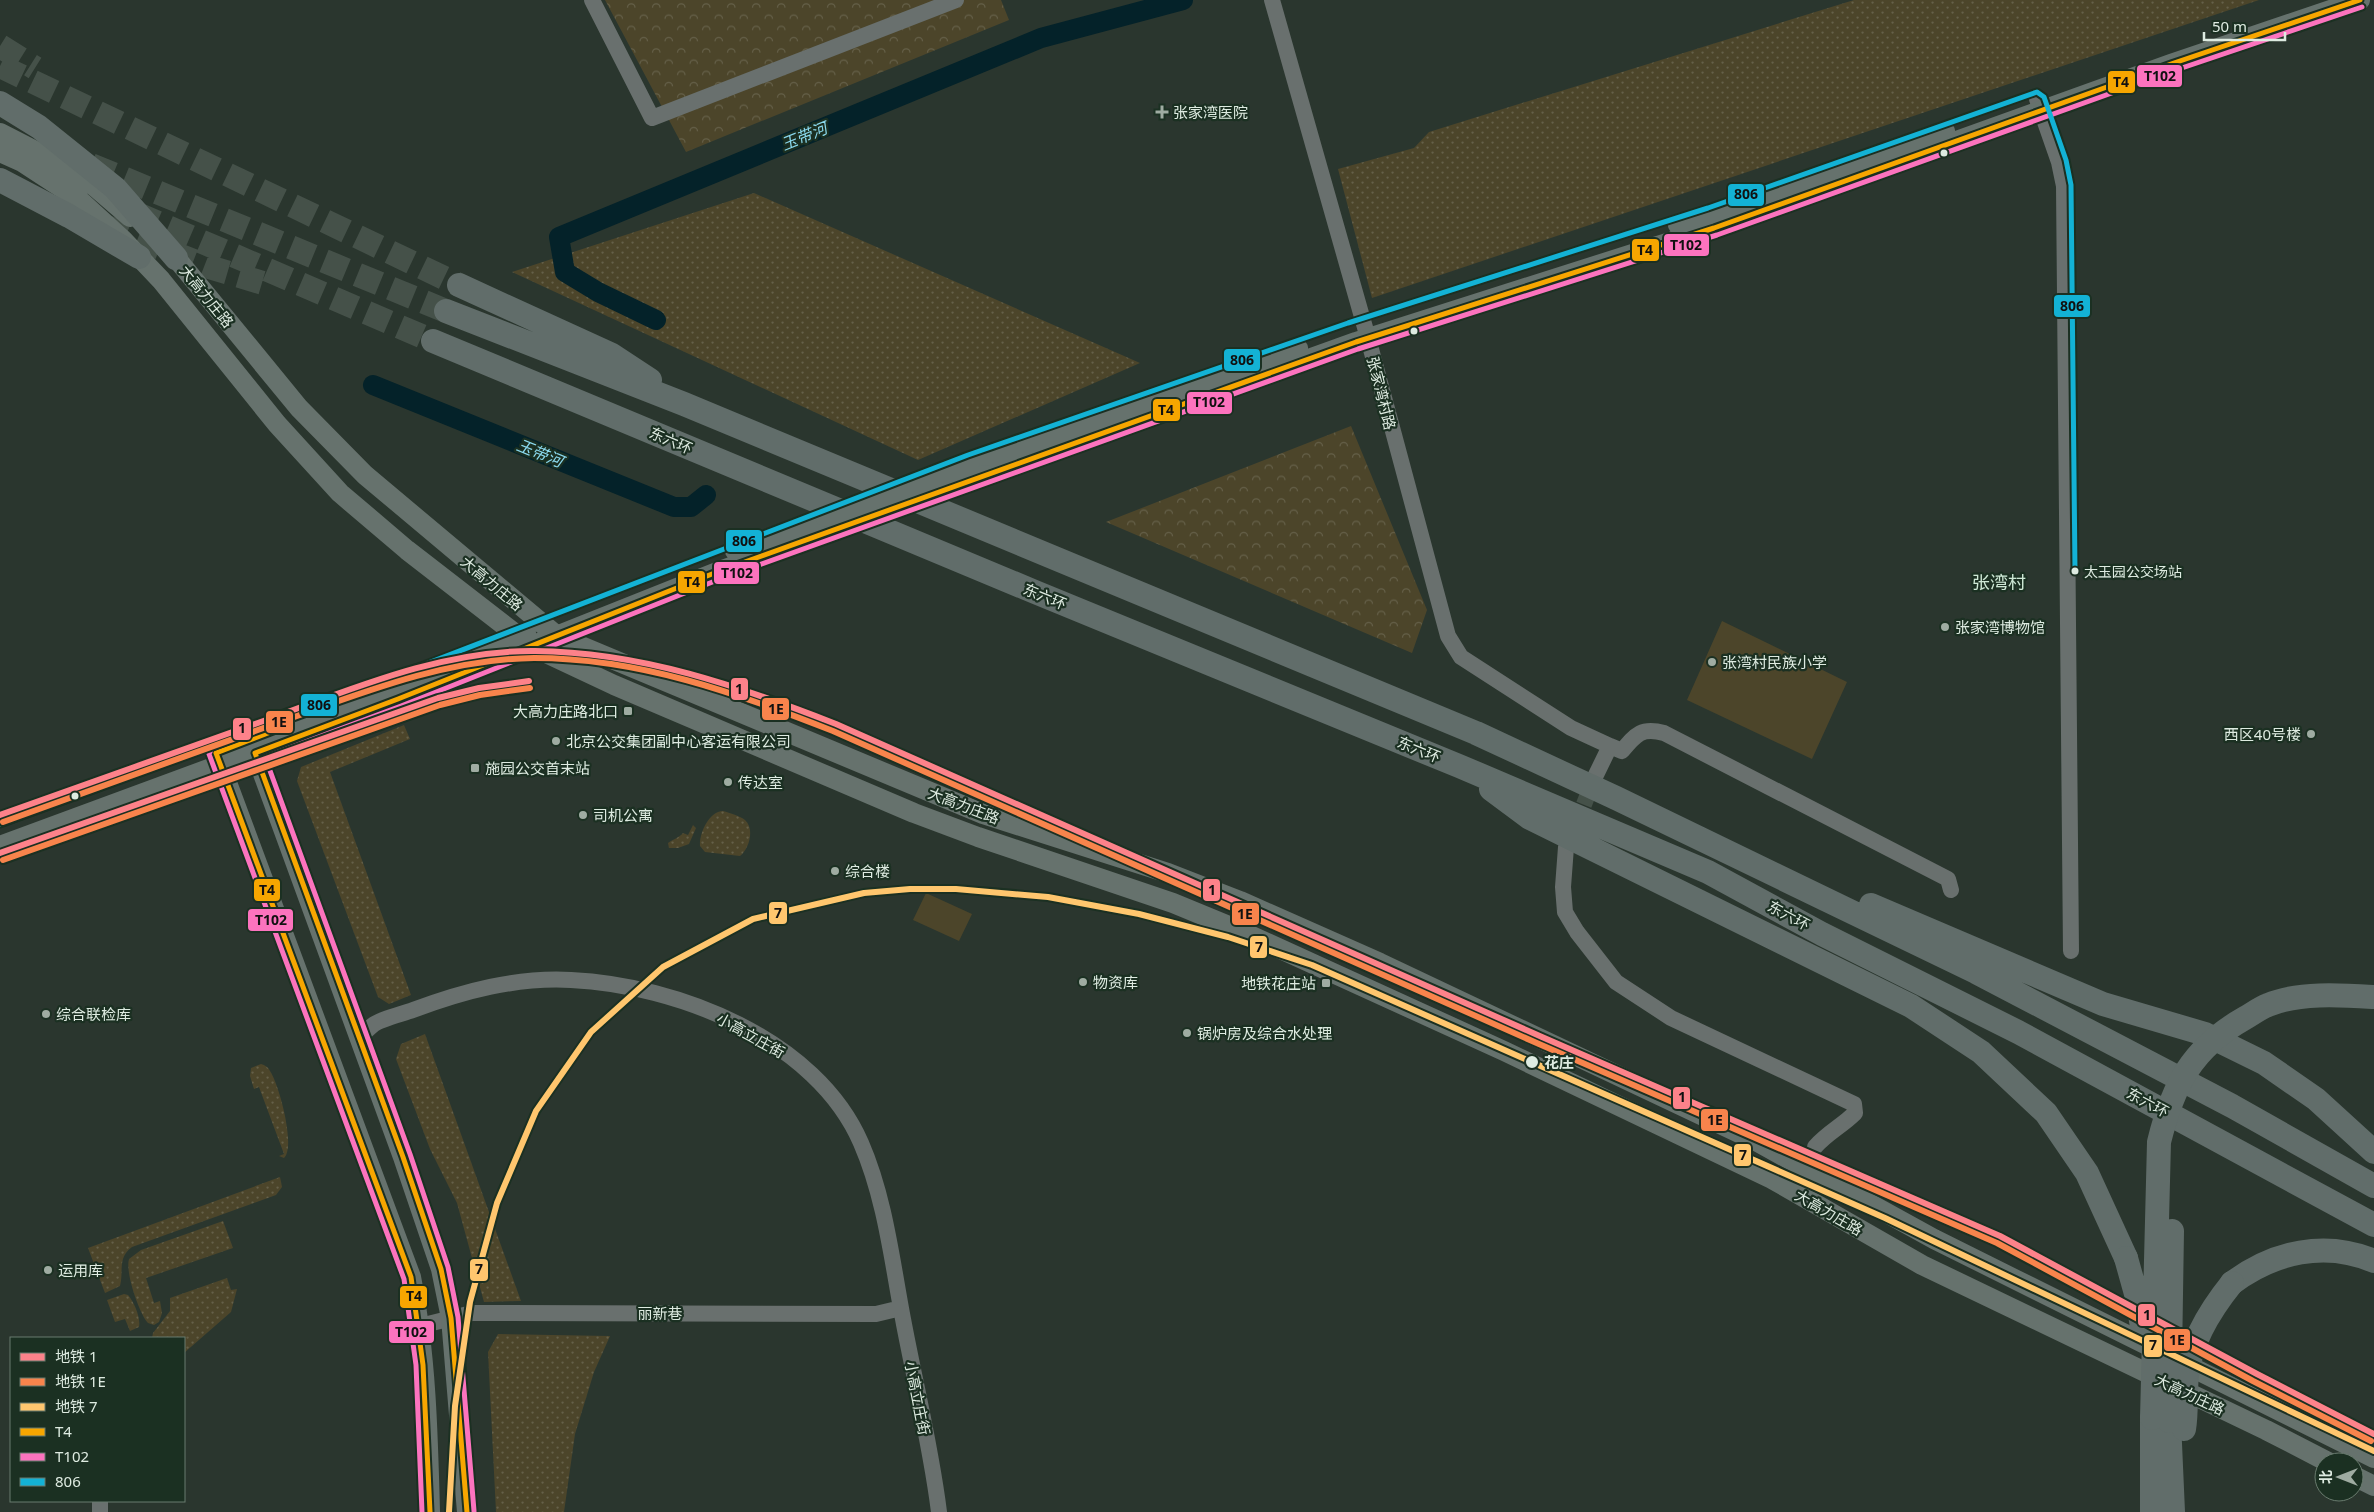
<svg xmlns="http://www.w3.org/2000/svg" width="2374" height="1512" font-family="'Noto Sans','Noto Sans SC',sans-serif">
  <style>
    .grass { fill: url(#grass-dots) }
    .forest { fill: url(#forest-crowns) }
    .pitch { fill: #4c452a }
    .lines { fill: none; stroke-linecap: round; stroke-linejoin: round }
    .river { stroke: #042229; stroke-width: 20 }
    .minor-tunnel { stroke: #455149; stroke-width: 16; stroke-dasharray: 16 8; stroke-linecap: butt }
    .highway-tunnel { stroke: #455149; stroke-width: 24; stroke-dasharray: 24 12; stroke-linecap: butt }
    .minor { stroke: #69706e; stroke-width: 16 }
    .major { stroke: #66726d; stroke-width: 20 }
    .highway { stroke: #616d6a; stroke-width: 24 }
    .major-bridge { stroke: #66726d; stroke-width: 20 }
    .highway-bridge { stroke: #616d6a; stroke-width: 24 }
    .bus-1-casing { stroke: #1b3022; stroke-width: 9 }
    .bus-2-casing { stroke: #1b3022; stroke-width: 9 }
    .bus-3-casing { stroke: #1b3022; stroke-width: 9 }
    .bus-1 { stroke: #f7a600; stroke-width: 5 }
    .bus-2 { stroke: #fc73be; stroke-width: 5 }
    .bus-3 { stroke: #13b2d5; stroke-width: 5 }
    .metro-1-casing { stroke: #1b3022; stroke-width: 10 }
    .metro-2-casing { stroke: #1b3022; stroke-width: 10 }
    .metro-3-casing { stroke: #1b3022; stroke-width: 10 }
    .metro-1 { stroke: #fd828a; stroke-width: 6 }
    .metro-2 { stroke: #f8844c; stroke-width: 6 }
    .metro-3 { stroke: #ffc66e; stroke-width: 6 }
    .poi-dot { fill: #9faca2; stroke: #1b3022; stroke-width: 2 }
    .bus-dot { fill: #deebe1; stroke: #1b3022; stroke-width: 2 }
    .labels { text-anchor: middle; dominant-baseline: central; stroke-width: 4.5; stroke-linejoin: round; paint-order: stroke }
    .bus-label { font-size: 14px; fill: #deebe1; stroke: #1b3022; text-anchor: start }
    .poi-label { font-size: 15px; fill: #deebe1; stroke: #1b3022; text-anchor: start }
    .street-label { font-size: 15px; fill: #deebe1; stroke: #1b3022 }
    .stop-label { font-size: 15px; font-weight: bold; fill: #deebe1; stroke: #1b3022; text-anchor: start }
    .water-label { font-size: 16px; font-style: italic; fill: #8bdaef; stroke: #1b3022 }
    .quarter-label { font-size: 18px; fill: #cee8d5; stroke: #1b3022 }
    .line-badge { stroke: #1b3022; stroke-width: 2 }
    .pale-badge-label { font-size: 14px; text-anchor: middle; font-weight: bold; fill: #111 }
  </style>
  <defs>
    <pattern id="grass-dots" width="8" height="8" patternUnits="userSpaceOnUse" patternTransform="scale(1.25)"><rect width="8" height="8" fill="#4c452a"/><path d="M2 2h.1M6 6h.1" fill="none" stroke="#656049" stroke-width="1.8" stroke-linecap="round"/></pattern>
    <pattern id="forest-crowns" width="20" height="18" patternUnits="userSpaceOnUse" patternTransform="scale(1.25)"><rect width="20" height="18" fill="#4c452a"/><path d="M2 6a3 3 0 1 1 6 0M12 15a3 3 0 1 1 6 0" fill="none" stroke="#656049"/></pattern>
  </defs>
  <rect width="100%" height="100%" fill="#2a362e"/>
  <!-- grass -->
  <path class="grass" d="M1854 0H2259L1372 298 1338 169 1414 148 1429 132Z
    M754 193 1090 341 1140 363 918 460 512 272Z
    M404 725 410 739 330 772 411 995 389 1004 378 997 297 781 301 767Z
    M723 811C730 813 740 816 745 820 755 829 749 849 740 856L705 852 700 846C699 834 709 811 723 811Z
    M693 825 696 828 689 844 678 848H669L668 843C673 839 679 838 683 833L688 835Z
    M425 1034 521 1301 484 1302 457 1203 430 1149 396 1059 401 1044Z
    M261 1064C265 1065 268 1067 270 1071 279 1084 296 1147 284 1158L279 1156 284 1154 259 1087 254 1089 250 1076 251 1068Z
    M280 1177 282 1187 276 1195 132 1247C117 1258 124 1271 120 1286L105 1293 88 1248Z
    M223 1221 233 1248 146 1278 154 1303 160 1301 162 1313 159 1322 154 1325 148 1323C139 1313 125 1272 129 1259L141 1250Z
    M227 1278 231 1290 237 1289 231 1312 184 1353V1338H152L153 1333 170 1311V1298Z
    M124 1294 128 1295C134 1302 141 1318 139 1327L130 1331 125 1319 115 1322 107 1300Z
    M498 1334 610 1336 594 1372 575 1434 564 1512H496L488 1352Z"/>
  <!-- forest -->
  <path class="forest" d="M605 0H1001L1009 20 686 152Z
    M1351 426 1427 610 1412 653 1106 522Z"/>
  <!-- pitch -->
  <path class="pitch" d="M1722 621 1847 682 1812 759 1687 700Z
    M926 893 972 914 959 941 913 920Z"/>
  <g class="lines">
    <!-- river -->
    <path class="river" d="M656 320 598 292 565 272 559 237 1041 38 1183 0
      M373 385 674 507H691L706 495"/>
    <!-- minor-tunnel -->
    <path class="minor-tunnel" d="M1575 827 1594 779"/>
    <!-- highway-tunnel -->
    <path class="highway-tunnel" d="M0 46 35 68
      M0 66 459 285
      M91 165 446 311
      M135 213 433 341
      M104 226 209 267 270 285"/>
    <!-- minor -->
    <path class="minor" d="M592 0 652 118 956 0
      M1272 0 1368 338 1448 636 1461 657 1571 728 1610 746 1594 779
      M2037 99 2059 162 2064 186 2071 951
      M1610 746 1622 751C1636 734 1642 727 1664 733L1948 879 1951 890
      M1566 847 1563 887 1565 912 1577 932 1616 982 1671 1018 1854 1104 1855 1113C1842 1126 1827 1133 1815 1147
      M359 1038C363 1034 368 1029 373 1025 380 1019 402 1014 413 1010 464 991 516 977 571 980 677 985 816 1039 861 1143 885 1198 892 1261 903 1319 915 1383 931 1447 939 1512
      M420 1326 472 1313 876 1314 901 1308
      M100 1501V1512"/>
    <!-- major -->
    <path class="major" d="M0 133 43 155 94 186 130 217
      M0 152 22 162 77 198 123 240 161 280 277 424 340 493 407 550 531 646 614 685 914 813 978 837 1173 903 1241 931 1504 1051 1772 1179 1922 1265 2266 1430 2328 1462
      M1678 225 1945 131
      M165 248 176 258 299 408 365 475 557 636 983 814 1168 873 1240 901 1380 963 1756 1141 1934 1239 2374 1458
      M970 462 1298 348
      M986 475 1356 342 1714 228 2171 64 2360 0
      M735 551 825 517
      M251 741 403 1157 441 1269 451 1318 467 1512
      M220 751 526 633
      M216 753 411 1277C426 1355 428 1433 430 1512
      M0 846 398 699 717 572 845 526
      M2354 1476 2374 1486"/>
    <!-- highway -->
    <path class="highway" d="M0 103 39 127 115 188 176 258
      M0 180 69 216 139 257
      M459 285 612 355 650 380
      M446 311 684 404 1476 733 1616 798 1976 972 2232 1106 2374 1186
      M433 341 1035 592 1459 766 1708 872 1822 934 2018 1032 2374 1225
      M1491 789 1530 818 1911 1006 1981 1052 2046 1113 2087 1173 2126 1258
      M1871 905 2103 1004 2205 1034 2264 1063 2316 1099 2374 1152
      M2232 1283C2274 1252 2325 1240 2374 1261
      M2169 1421 2173 1512
      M2152 1512V1418"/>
    <!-- major-bridge -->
    <path class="major-bridge" d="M825 517 970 462
      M845 526 986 475"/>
    <!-- highway-bridge -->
    <path class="highway-bridge" d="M2126 1258 2138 1301 2143 1334
      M2152 1418 2159 1142C2173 1085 2192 1048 2245 1018 2252 1014 2260 1008 2268 1005 2298 992 2342 995 2374 997
      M2169 1421 2172 1231
      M2184 1429C2187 1411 2185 1393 2187 1375 2191 1341 2211 1309 2232 1283"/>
    <!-- bus-1 casing -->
    <g class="bus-1-casing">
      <path id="bus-1" d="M281 728 216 753 411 1277 423 1365 430 1512
        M467 1512 451 1318 441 1269 403 1157 255 753 398 699 717 572 1356 342 1714 228 2171 64 2360 0"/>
    </g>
    <!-- bus-2 casing -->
    <g class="bus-2-casing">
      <path id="bus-2" d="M278 721 213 746 209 754 404 1279 416 1365 422 1512
        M474 1511 458 1317 448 1267 410 1154 265 757 401 706 720 579 1358 349 1717 235 2173 71 2362 7"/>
    </g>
    <!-- bus-3 casing -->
    <g class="bus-3-casing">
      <path id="bus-3" d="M0 824 213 746 968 455 1348 323 1708 208 2037 92 2044 97 2066 160 2071 185 2075 571"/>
    </g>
    <!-- bus-1 -->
    <use href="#bus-1" class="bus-1"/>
    <!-- bus-2 -->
    <use href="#bus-2" class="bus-2"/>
    <!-- bus-3 -->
    <use href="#bus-3" class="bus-3"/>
    <!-- metro-1 casing -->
    <g class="metro-1-casing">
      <path id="metro-1" d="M0 815C90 783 179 751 269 719 354 688 443 650 535 651 641 652 739 686 836 724L1542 1037 2000 1236 2257 1374 2374 1434
        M0 853 438 698 479 688 529 681"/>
    </g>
    <!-- metro-2 casing -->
    <g class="metro-2-casing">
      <path id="metro-2" d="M3 822C91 790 180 758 269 726 354 696 442 659 534 658 639 658 737 693 833 731L1539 1044 1997 1243 2253 1381 2371 1441
        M3 860 440 705 480 695 530 688"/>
    </g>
    <!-- metro-3 casing -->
    <g class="metro-3-casing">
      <path id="metro-3" d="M449 1512 455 1406 470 1302 497 1203 536 1111 591 1032 663 967 753 919 864 893 910 889H956L1048 897 1139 914 1228 937 1312 965 1885 1218 2374 1451"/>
    </g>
    <!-- metro-1 -->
    <use href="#metro-1" class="metro-1"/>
    <!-- metro-2 -->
    <use href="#metro-2" class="metro-2"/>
    <!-- metro-3 -->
    <use href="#metro-3" class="metro-3"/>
  </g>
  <!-- markers -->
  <g class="poi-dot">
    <path d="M1159.5 104.5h5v5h5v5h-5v5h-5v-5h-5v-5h5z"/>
    <circle cx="1945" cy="627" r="5"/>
    <circle cx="1712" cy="662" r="5"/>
    <rect x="623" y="706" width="10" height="10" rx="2.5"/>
    <circle cx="2311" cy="734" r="5"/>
    <circle cx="556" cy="741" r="5"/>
    <rect x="470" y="763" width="10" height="10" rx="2.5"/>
    <circle cx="728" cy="782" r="5"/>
    <circle cx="583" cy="815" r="5"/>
    <circle cx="835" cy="871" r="5"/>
    <circle cx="1083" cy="982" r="5"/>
    <rect x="1321" y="978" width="10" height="10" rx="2.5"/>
    <circle cx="46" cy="1014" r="5"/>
    <circle cx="1187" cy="1033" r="5"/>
    <circle cx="48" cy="1270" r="5"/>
  </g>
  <g class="bus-dot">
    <circle cx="1944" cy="153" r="4.5"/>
    <circle cx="1414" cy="331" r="4.5"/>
    <circle cx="2075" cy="571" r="4.5"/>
    <circle cx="75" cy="796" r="4.5"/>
    <circle cx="1532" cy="1062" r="7"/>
  </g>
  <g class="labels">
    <!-- bus labels -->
    <g class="bus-label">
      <text x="2084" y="571">太玉园公交场站</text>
    </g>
    <!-- poi labels -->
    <g class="poi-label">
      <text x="1173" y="112">张家湾医院</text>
      <text x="1955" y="627">张家湾博物馆</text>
      <text x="1722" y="662">张湾村民族小学</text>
      <text x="618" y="711" text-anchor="end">大高力庄路北口</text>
      <text x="2301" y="734" text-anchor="end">西区40号楼</text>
      <text x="566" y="741">北京公交集团副中心客运有限公司</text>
      <text x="485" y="768">施园公交首末站</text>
      <text x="738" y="782">传达室</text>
      <text x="593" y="815">司机公寓</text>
      <text x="845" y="871">综合楼</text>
      <text x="1093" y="982">物资库</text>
      <text x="1316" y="983" text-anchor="end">地铁花庄站</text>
      <text x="56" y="1014">综合联检库</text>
      <text x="1197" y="1033">锅炉房及综合水处理</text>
      <text x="58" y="1270">运用库</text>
    </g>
    <!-- street labels -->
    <g class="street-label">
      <text transform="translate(207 296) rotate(51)">大高力庄路</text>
      <text transform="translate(1382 393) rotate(76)">张家湾村路</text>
      <text transform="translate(671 440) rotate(23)">东六环</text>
      <text transform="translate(492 583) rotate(40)">大高力庄路</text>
      <text transform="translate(1045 596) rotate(22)">东六环</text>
      <text transform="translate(1419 749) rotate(22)">东六环</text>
      <text transform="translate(964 805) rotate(21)">大高力庄路</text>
      <text transform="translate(1789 915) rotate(28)">东六环</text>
      <text transform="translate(751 1035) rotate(29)">小高立庄街</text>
      <text transform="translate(2148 1102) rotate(28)">东六环</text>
      <text transform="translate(1829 1212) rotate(30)">大高力庄路</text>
      <text x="660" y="1313">丽新巷</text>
      <text transform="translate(2190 1394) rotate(25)">大高力庄路</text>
      <text transform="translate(918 1398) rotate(79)">小高立庄街</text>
    </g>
    <!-- stop labels -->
    <g class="stop-label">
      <text x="1544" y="1062">花庄</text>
    </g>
    <!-- water labels -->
    <g class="water-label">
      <text transform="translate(804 136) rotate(-22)">玉带河</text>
      <text transform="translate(540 453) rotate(22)">玉带河</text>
    </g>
    <!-- quarter labels -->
    <g class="quarter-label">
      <text x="1999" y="582">张湾村</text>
    </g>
  </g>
  <g class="line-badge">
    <rect x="2136" y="64" width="47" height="24" rx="5" fill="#fc73be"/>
    <rect x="2107" y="70" width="29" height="24" rx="5" fill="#f7a600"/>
    <rect x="1727" y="183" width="38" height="24" rx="5" fill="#13b2d5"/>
    <rect x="1663" y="233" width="47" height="24" rx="5" fill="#fc73be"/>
    <rect x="1631" y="238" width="29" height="24" rx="5" fill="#f7a600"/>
    <rect x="2053" y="294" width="38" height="24" rx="5" fill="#13b2d5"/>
    <rect x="1223" y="348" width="38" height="24" rx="5" fill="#13b2d5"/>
    <rect x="1186" y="391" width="47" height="24" rx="5" fill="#fc73be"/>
    <rect x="1152" y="398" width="29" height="24" rx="5" fill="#f7a600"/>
    <rect x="725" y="529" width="38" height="24" rx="5" fill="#13b2d5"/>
    <rect x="713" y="561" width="47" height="24" rx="5" fill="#fc73be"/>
    <rect x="677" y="570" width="29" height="24" rx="5" fill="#f7a600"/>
    <rect x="730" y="677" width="19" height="24" rx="5" fill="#fd828a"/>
    <rect x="300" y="693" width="38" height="24" rx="5" fill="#13b2d5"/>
    <rect x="761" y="697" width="29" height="24" rx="5" fill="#f8844c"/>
    <rect x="265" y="710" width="29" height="24" rx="5" fill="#f8844c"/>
    <rect x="232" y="717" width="20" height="24" rx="5" fill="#fd828a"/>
    <rect x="253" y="878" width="28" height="24" rx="5" fill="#f7a600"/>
    <rect x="1202" y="878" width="19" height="24" rx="5" fill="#fd828a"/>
    <rect x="768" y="901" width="20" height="24" rx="5" fill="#ffc66e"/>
    <rect x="1231" y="902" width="29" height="24" rx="5" fill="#f8844c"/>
    <rect x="247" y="908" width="47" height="24" rx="5" fill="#fc73be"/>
    <rect x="1249" y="935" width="19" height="24" rx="5" fill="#ffc66e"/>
    <rect x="1672" y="1086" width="19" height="24" rx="5" fill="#fd828a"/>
    <rect x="1700" y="1108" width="29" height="24" rx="5" fill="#f8844c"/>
    <rect x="1733" y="1143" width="19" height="24" rx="5" fill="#ffc66e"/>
    <rect x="469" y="1258" width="20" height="24" rx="5" fill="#ffc66e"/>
    <rect x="399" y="1285" width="29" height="24" rx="5" fill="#f7a600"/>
    <rect x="2137" y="1303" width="19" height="24" rx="5" fill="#fd828a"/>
    <rect x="388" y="1320" width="47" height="24" rx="5" fill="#fc73be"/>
    <rect x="2163" y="1328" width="28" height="24" rx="5" fill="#f8844c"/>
    <rect x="2143" y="1334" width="20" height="24" rx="5" fill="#ffc66e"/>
  </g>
  <g class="pale-badge-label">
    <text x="2160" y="81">T102</text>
    <text x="2121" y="87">T4</text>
    <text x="1746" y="199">806</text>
    <text x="1686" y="250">T102</text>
    <text x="1645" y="255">T4</text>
    <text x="2072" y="311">806</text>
    <text x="1242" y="365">806</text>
    <text x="1209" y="407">T102</text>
    <text x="1166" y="415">T4</text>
    <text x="744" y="546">806</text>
    <text x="737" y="578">T102</text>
    <text x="692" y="587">T4</text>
    <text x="739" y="694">1</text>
    <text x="319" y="710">806</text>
    <text x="776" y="714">1E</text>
    <text x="279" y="727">1E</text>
    <text x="242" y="733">1</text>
    <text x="267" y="895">T4</text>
    <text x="1212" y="895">1</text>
    <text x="778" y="918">7</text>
    <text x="1245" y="919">1E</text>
    <text x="271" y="925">T102</text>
    <text x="1259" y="952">7</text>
    <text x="1682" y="1102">1</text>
    <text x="1715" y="1125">1E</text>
    <text x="1743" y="1160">7</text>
    <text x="479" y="1274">7</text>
    <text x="414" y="1301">T4</text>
    <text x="2147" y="1320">1</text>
    <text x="411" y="1337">T102</text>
    <text x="2177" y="1345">1E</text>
    <text x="2153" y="1350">7</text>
  </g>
  <!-- legend -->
  <rect x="10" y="1337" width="175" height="165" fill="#1b3022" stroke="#697b6e"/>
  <rect x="20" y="1353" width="25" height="8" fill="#fd828a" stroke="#697b6e"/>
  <text x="55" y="1362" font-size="15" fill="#deebe1">地铁 1</text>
  <rect x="20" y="1378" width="25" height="8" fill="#f8844c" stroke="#697b6e"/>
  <text x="55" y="1387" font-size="15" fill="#deebe1">地铁 1E</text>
  <rect x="20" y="1403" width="25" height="8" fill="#ffc66e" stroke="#697b6e"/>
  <text x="55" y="1412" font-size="15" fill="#deebe1">地铁 7</text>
  <rect x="20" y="1428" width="25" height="8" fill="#f7a600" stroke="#697b6e"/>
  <text x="55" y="1437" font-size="15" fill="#deebe1">T4</text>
  <rect x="20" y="1453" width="25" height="8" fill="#fc73be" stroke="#697b6e"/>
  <text x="55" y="1462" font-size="15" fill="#deebe1">T102</text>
  <rect x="20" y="1478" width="25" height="8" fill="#13b2d5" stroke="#697b6e"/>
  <text x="55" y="1487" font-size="15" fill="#deebe1">806</text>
  <!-- north arrow -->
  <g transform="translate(2339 1477) rotate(270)"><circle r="24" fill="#1b3022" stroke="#697b6e"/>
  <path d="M0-4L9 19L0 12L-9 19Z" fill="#9faca2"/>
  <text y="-8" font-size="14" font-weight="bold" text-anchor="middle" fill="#deebe1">北</text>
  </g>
  <!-- scale -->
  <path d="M2204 32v8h81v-8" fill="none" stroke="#deebe1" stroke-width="2.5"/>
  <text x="2212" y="32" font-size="15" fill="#deebe1" stroke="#1b3022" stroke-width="4" paint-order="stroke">50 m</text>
</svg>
